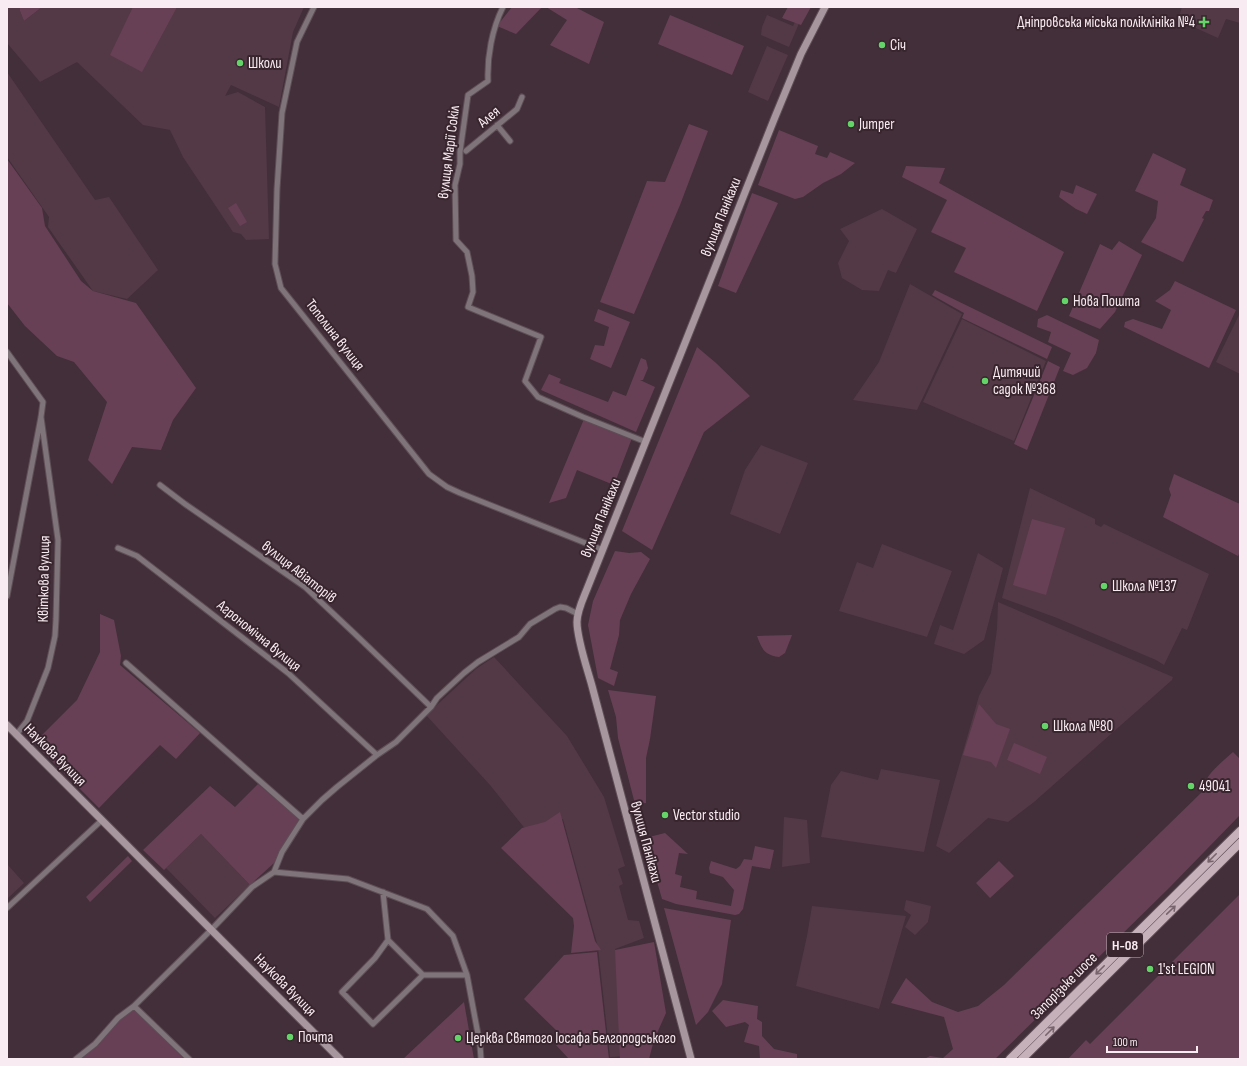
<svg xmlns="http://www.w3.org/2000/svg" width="1247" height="1066" font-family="'Sofia Sans Condensed',sans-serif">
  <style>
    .built { fill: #533946 }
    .green { fill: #674055 }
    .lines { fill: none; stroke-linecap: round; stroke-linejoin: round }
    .street-casing { stroke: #5f4d56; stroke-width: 7 }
    .secondary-casing { stroke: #5f4d56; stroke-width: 9 }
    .primary-casing { stroke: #5f4d56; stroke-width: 10 }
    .street { stroke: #7e7479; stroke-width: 5 }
    .secondary { stroke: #a7969e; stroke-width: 7 }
    .primary { stroke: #c6b1bb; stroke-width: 8 }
    .oneway { stroke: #78646d }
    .poi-dot { fill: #64d468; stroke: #38252e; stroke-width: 1.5 }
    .labels { text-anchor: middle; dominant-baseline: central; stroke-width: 4; stroke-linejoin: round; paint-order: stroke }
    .shield { fill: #38252e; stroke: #beb0b6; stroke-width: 1 }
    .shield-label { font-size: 14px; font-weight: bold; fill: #f8ebf1 }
    .poi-label { font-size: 15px; fill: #f8ebf1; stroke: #38252e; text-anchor: start }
    .street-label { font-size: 15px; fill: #f8ebf1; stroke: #38252e }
  </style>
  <rect width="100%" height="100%" fill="#422f39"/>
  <!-- built -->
  <path class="built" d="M7 7H20V11L24 21 42 7H304L293 32 279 107 231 85 225 96 238 92 265 107 269 239 246 240 241 234 233 232 183 157 170 130 143 125 77 62 40 82 7 43Z
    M1182 7H1240V23L1226 19 1218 38 1178 20Z
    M767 15 793 26 796 20 800 21 789 47 761 35 762 27Z
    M767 46 788 55 768 101 748 92Z
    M7 72 95 200 109 197 158 270 127 299 93 291 48 227 49 217 7 157Z
    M882 209 917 229 896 273 888 270 879 291 862 290 842 278 838 263 849 241 840 229Z
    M910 284 962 314 917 410 853 400 879 362Z
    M1240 313V374L1216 362Z
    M962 319 1046 361 1014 441 923 402Z
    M761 445 808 463 780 534 730 514 745 470Z
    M1030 488 1095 519V524L1101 527 1104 524 1209 574 1187 630 1182 628 1164 665 1156 660 1057 618 1002 598Z
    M882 544 952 571 927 637 839 611 857 562 873 568Z
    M978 553 1003 568 984 640 964 654 934 644 940 625 953 630Z
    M998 602 1173 677 1172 680 1034 802 1008 822 988 818 949 853 936 846 979 696 991 673 997 629Z
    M494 657 567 736 604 797 625 866 618 869 623 884 619 886 628 920 639 921 644 938 615 949 627 1056 610 1057 598 947 563 819 531 836 490 785 426 715 476 669Z
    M881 769 940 780 924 852 821 837 831 785 841 771 878 780Z
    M784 817 807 820 810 863 782 867Z
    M201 834 250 885 215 918 166 868Z
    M7 864 24 883 7 899Z
    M906 900 931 906 928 922 915 935 905 927 911 915 904 910Z
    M812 906 906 916 879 1009 796 986 807 936Z"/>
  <!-- green -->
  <path class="green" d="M20 7H42L24 21 20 11Z
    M133 7H177L142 72 110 55Z
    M512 7H542L516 34 497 26Z
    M546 7H575L604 22 589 64 550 45 567 20Z
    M788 7H811L801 25 782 18Z
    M670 15 744 46 732 75 658 44Z
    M689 124 708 131 680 205 634 314 600 302 647 181 665 182Z
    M779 130 818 146 815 154 827 158 830 152 855 163 841 174 823 183 803 197 795 199 758 185Z
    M1153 153 1186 169 1180 185 1213 200 1209 211H1206L1202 218 1204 219 1183 262 1141 242 1156 218 1158 201 1135 191Z
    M7 159 42 208 45 226 81 281 93 291 136 303 196 388 173 420 161 450 132 447 112 484 88 460 107 402 74 362 57 356 25 326 7 303Z
    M906 166 945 168 939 183 1064 252 1037 311 954 272 966 248 931 232 947 200 902 177Z
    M1076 185 1097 194 1087 214 1076 209 1059 197 1061 190 1073 194Z
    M752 193 778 203 736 293 718 286Z
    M236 203 247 222 240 226 228 208Z
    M1119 241 1142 255 1115 312 1100 329 1069 316 1100 244 1112 250Z
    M1175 281 1236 310 1209 368 1124 327 1125 322 1133 319 1162 329 1171 310 1155 301 1170 290Z
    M935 290 1052 347 1047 359 962 318 964 313 932 295Z
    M598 309 630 322 611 368 590 359 595 345 604 346 609 327 594 321Z
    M1047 315 1099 340 1096 353 1087 368 1073 375 1063 371 1071 353 1048 342 1051 332 1037 327 1038 319Z
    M697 347 716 363 750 396 704 432 652 550 622 531Z
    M641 358 646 360 648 368 643 380H640L655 387 636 432 541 390 549 374 561 379 559 383 608 402 613 391 626 396Z
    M1048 361 1060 367 1027 450 1014 444Z
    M584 419 632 438 614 485 577 470 566 498 549 503Z
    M1174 474 1240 504V552L1238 556 1163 517 1171 495 1169 489Z
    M1032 519 1065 528 1046 595 1013 585Z
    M615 551 629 553 641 552 650 559 631 594 620 620 619 635 610 669 618 672 614 686 598 678 588 625 593 601Z
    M100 614 114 620 121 656 120 665 200 733 176 759 160 745 99 808 34 743 77 700 100 652Z
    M792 635 785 653 779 657C764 655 762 649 757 636Z
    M608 690 656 696 650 739 646 758V803L635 804 618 738 616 717Z
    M979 704 996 724 1010 729 996 768 991 762 963 755Z
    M1014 743 1047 757 1040 774 1007 760Z
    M1233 752 1240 759V815L1170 887 995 1059H924L930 1056 943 1058 953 1049 944 1017 891 1003 906 978 932 1002 958 1012 978 1006 1004 985 1202 792C1205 774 1220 764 1233 752Z
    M258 784 299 819 274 863 250 885 201 834 164 870 143 850 210 786 235 807Z
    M560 812 595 941 601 950 571 953 574 926 573 918 501 848 522 828 545 822Z
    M665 833 688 854 679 853 675 874 682 876 680 887 697 891 696 899 731 906 734 890 723 877 710 873 709 868 711 861 736 869 740 866 744 859 752 860 755 846 774 850 770 869 752 866 743 909 739 914 735 915 676 904 662 899 646 843 649 837Z
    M128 856 132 861 90 902 86 897Z
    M999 861 1014 876 990 898 976 883Z
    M1240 894V1059H1068L1086 1040 1090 1044Z
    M664 908 731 920 722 984 708 1012 696 1025Z
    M654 942 666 1013 654 1040 649 1059H620L615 950Z
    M597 952 609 1059H569L555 1044 559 1033 524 999 564 955Z
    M723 1000 758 1006 757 1019 762 1022V1036L774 1049 797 1054V1059H760L759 1046 744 1042 749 1025 745 1022 726 1027 712 1011Z
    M464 1002 474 1059H403Z
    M134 1009 184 1059H80L97 1046 120 1019Z"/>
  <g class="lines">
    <!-- street casing -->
    <g class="street-casing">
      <path id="street" d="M314 7 297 42 282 113 277 189 275 264 281 288 429 474 447 487 460 493 603 550
        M503 7C492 29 487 57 488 81L468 95 460 152V164L455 185 456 240 467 252 472 276 473 292 468 307 541 337 525 381 538 397 583 417 646 442
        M497 125 510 141
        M466 151 517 109 522 97
        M7 352 43 402 41 417 7 596
        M160 485 185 504 305 587 355 634 431 707
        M118 548 137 556 288 673 377 755
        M126 663 303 819
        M16 735 27 721 48 668 55 636 56 619 58 540 41 417
        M274 872 282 852 303 819 322 800 337 787 377 755 396 742 431 707 437 698 464 673 478 662 519 637 530 624 555 609 560 607 566 608 578 614
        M383 892 388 940 375 958 342 992 373 1024 423 975
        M7 908 102 820
        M388 940 423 975H467
        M134 1006 189 1059
        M76 1059 95 1044 118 1018 134 1006 211 930 252 887 274 872 348 879 427 909 453 936 467 975 480 1045 481 1059"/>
    </g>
    <!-- secondary casing -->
    <g class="secondary-casing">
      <path id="secondary" d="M7 725 340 1059
        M691 1059 592 686C587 668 577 639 577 622 577 611 583 599 587 589L775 117 801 54 825 7"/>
    </g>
    <!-- primary casing -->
    <g class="primary-casing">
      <path id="primary" d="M1010 1059 1240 831
        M1022 1059 1240 843"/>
    </g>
    <!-- street -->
    <use href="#street" class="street"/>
    <!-- secondary -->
    <use href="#secondary" class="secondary"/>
    <!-- primary -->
    <use href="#primary" class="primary"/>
  </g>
  <!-- one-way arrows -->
  <defs><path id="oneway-shaft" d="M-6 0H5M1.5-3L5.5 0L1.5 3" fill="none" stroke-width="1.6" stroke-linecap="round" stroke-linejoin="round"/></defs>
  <g class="oneway">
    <use href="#oneway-shaft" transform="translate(1212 858) rotate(135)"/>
    <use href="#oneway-shaft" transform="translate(1171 910) rotate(-44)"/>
    <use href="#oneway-shaft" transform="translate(1100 970) rotate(135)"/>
    <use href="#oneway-shaft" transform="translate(1050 1031) rotate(-45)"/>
  </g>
  <!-- markers -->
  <g class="poi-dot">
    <path d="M1202 16h4v4h4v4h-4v4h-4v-4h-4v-4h4z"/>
    <circle cx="882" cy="45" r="4"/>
    <circle cx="240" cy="63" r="4"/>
    <circle cx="851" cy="124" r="4"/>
    <circle cx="1065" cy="301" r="4"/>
    <circle cx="985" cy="381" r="4"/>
    <circle cx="1104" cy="586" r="4"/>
    <circle cx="1045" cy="726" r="4"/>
    <circle cx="1191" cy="786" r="4"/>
    <circle cx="665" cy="815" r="4"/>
    <circle cx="1150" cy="969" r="4"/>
    <circle cx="290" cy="1037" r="4"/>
    <circle cx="458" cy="1038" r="4"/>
  </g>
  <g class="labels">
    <!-- shield labels -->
    <rect class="shield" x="1107" y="933" width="36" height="24" rx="3"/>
    <g class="shield-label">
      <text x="1125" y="945">Н-08</text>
    </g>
    <!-- poi labels -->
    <g class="poi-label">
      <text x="1195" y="22" text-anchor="end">Дніпровська міська поліклініка №4</text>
      <text x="890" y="45">Січ</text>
      <text x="248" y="63">Школи</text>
      <text x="859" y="124">Jumper</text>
      <text x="1073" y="301">Нова Пошта</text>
      <text x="993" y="372">Дитячий<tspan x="993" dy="17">садок №368</tspan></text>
      <text x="1112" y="586">Школа №137</text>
      <text x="1053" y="726">Школа №80</text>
      <text x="1199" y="786">49041</text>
      <text x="673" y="815">Vector studio</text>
      <text x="1158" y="969">1'st LEGION</text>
      <text x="298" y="1037">Почта</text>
      <text x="466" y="1038">Церква Святого Іосафа Белгородського</text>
    </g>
    <!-- street labels -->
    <g class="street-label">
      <text transform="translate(489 117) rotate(-40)">Алея</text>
      <text transform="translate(449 152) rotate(-83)">вулиця Марії Сокіл</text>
      <text transform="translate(721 217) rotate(-68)">вулиця Панікахи</text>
      <text transform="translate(335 335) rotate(52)">Тополина вулиця</text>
      <text transform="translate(601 518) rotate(-68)">вулиця Панікахи</text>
      <text transform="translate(299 572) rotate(38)">вулиця Авіаторів</text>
      <text transform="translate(44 579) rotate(-89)">Квіткова вулиця</text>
      <text transform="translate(259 636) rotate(39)">Агрономічна вулиця</text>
      <text transform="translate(55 755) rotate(45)">Наукова вулиця</text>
      <text transform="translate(646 842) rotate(75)">вулиця Панікахи</text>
      <text transform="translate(285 985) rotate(45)">Наукова вулиця</text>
      <text transform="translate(1064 986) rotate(-45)">Запорізьке шосе</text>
    </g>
  </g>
  <!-- border -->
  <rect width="1247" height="1066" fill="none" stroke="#f8ebf1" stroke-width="16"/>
  <!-- scale -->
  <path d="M1107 1046v6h90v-6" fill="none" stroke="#f8ebf1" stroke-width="2"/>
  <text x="1113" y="1046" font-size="12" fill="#f8ebf1" stroke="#38252e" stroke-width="3" paint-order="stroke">100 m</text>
</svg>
